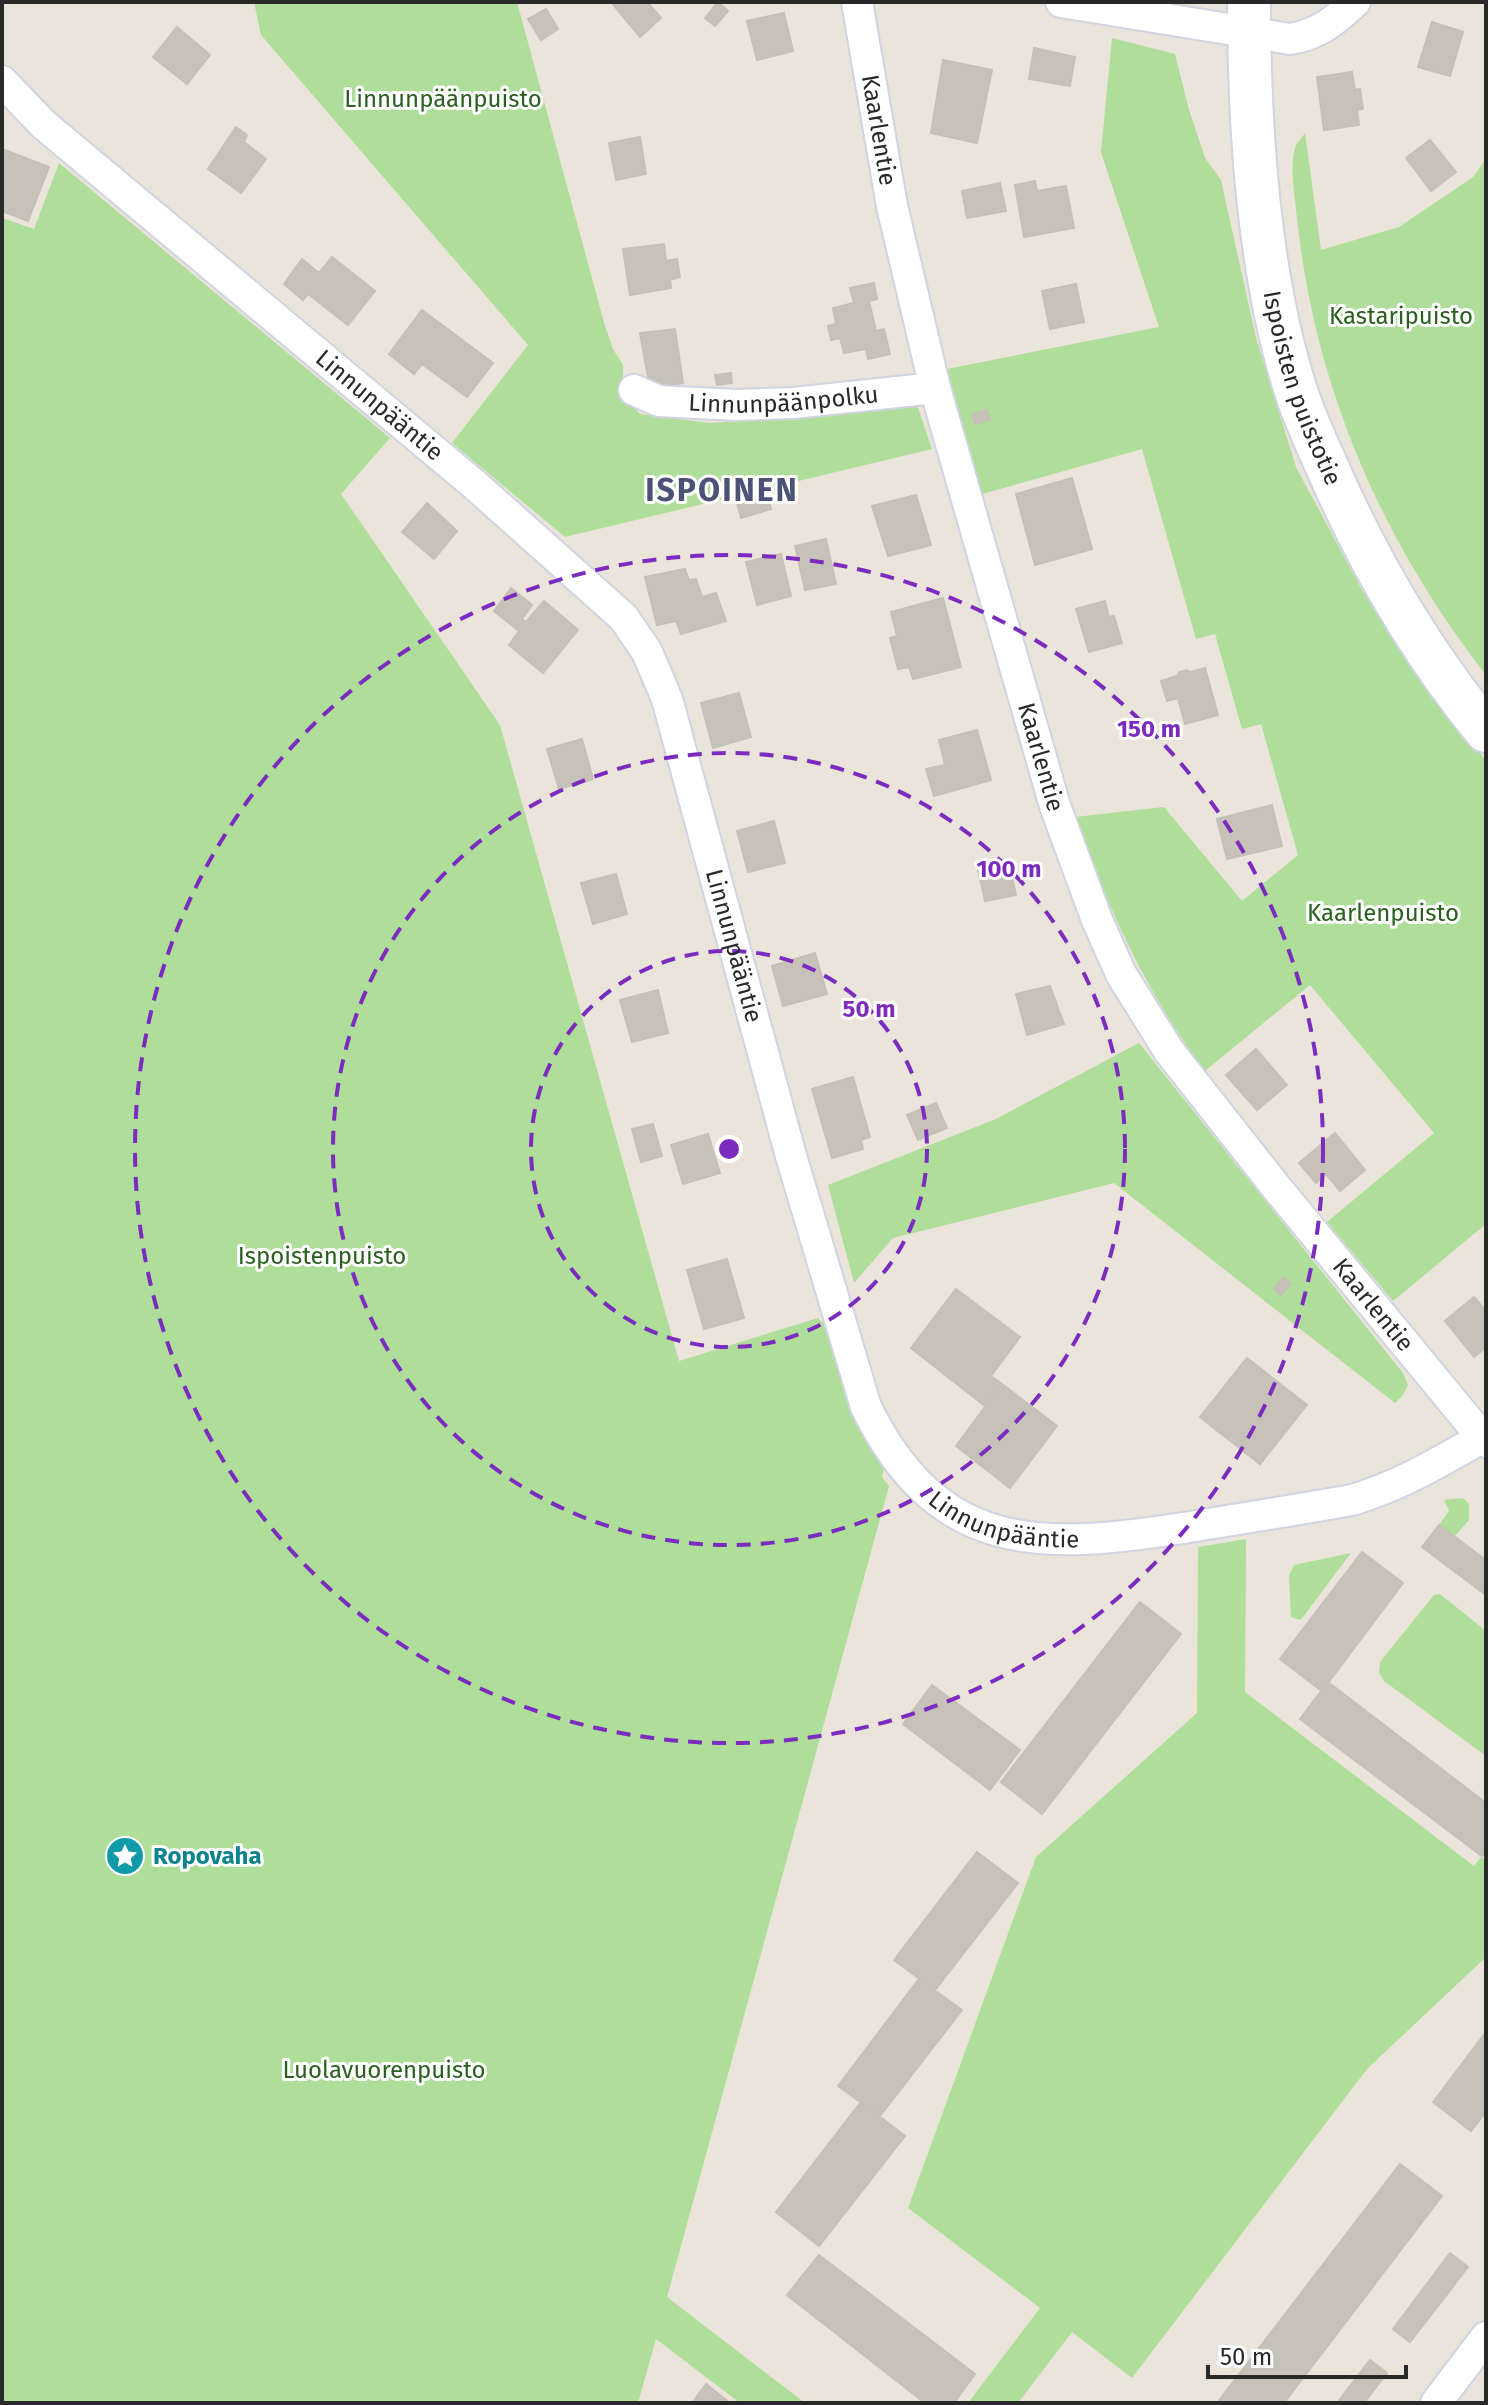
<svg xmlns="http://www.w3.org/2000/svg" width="1488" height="2405" font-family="'Fira Sans',sans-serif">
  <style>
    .green { fill: #afde9a }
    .building { fill: #c6c2ba; stroke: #c5c0b5; stroke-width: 2 }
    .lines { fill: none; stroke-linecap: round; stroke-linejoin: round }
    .minor-casing { stroke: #d0d3e1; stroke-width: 34 }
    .secondary-casing { stroke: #d0d3e1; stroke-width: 46 }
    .minor { stroke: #fff; stroke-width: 30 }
    .secondary { stroke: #fff; stroke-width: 42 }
    .ring { fill: none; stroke: #7b2cbf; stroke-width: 4; stroke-dasharray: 14 10 }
    .labels { text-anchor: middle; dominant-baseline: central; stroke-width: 6; stroke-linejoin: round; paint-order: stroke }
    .park-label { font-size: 24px; fill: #29601e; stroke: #fff }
    .street-label { font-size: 24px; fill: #292929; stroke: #fff }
    .culture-label { font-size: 24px; font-weight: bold; fill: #0d838f; stroke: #fff; text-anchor: start }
    .district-label { font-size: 32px; font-weight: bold; letter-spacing: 2px; fill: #4c5276; stroke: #fff }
    .centre { fill: #7b2cbf; stroke: #fff; stroke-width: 4 }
    .ring-label { font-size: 24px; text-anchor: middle; font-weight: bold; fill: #7b2cbf; stroke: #fff; stroke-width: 6; stroke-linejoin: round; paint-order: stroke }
  </style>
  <rect width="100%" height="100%" fill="#eae4db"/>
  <!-- green -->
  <path class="green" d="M254 2H517L605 326 613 349 623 365V395L640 414 709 423 795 418 916 402 932 449 565 537 452 443 528 345 261 35Z
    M1112 38 1175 54 1189 110 1205 158 1221 180 1256 338 1296 467 1362 590 1486 761V1224L1393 1301 1327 1222 1434 1133 1310 985 1205 1071C1146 993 1108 908 1075 817L1164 807 1242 901 1298 855 1261 724 1242 729 1215 634 1196 639 1142 449 982 494 947 369 1159 327 1101 152Z
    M1305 133 1321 250 1399 227 1473 177 1486 159V675C1384 544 1317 393 1298 227 1296 205 1289 169 1295 148 1296 143 1302 138 1305 133Z
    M59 163 390 438 341 494 500 725 679 1361 818 1318 821 1322H825C838 1373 851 1421 885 1463L882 1477 889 1486 667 2297 805 2403H740L656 2339 638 2403H2V218L34 229Z
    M1139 1043 1403 1373 1408 1385 1403 1395 1395 1403 1114 1183 893 1238 854 1283 828 1185 996 1119Z
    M1463 1498 1469 1504V1520L1455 1536 1439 1525 1449 1511 1444 1500Z
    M1246 1539 1245 1692 1474 1866 1481 1857 1486 1861V1957L1367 2069 1132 2378 1072 2332 1018 2403H968L1040 2308 908 2208 1036 1857 1197 1713 1198 1547Z
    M1351 1553 1303 1617 1300 1620 1291 1617 1289 1576 1294 1565Z
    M1440 1594 1486 1631V1756L1384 1681 1379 1672 1380 1662 1434 1595Z"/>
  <!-- building -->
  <path class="building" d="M611 2H651L649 4 661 18 640 37Z
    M718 2 728 11 715 26 705 18Z
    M546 9 558 29 541 40 528 19Z
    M784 13 793 51 757 60 747 21Z
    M1432 22 1463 32 1450 76 1418 67Z
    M177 27 210 55 187 84 153 57Z
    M1034 48 1075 57 1070 86 1029 79Z
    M943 60 992 70 977 143 931 133Z
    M1352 72 1355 90 1360 89 1363 109 1357 110 1359 125 1324 130 1317 77Z
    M236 127 247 135 244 142 266 159 241 193 208 169Z
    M640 137 646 174 616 180 609 143Z
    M1430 140 1456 172 1431 191 1406 158Z
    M2 149 49 167 28 221 2 211Z
    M1035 181 1037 191 1066 186 1074 228 1024 237 1015 185Z
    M1000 183 1006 211 967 218 962 191Z
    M664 244 666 261 677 259 680 277 670 280 671 288 630 295 623 249Z
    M332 257 375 291 348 325 308 294 303 300 284 284 302 259 319 273Z
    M874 283 877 299 869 301 876 331 884 329 890 354 868 359 866 349 844 353 840 338 831 340 828 326 836 324 833 308 854 303 850 288Z
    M1076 284 1084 322 1050 329 1042 291Z
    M422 310 493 363 467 397 422 364 414 374 389 354Z
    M675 329 683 383 650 388 640 333Z
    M731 373 732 383 717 385 715 375Z
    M987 410 990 420 975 424 972 414Z
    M1072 478 1092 549 1035 565 1016 494Z
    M767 494 771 509 741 518 737 503Z
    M916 495 931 545 888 556 872 506Z
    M427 503 457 531 434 559 402 532Z
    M826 539 836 584 805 590 795 546Z
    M781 554 791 596 757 605 746 562Z
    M685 569 689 580 696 579 702 597 716 593 726 621 681 634 676 621 657 625 645 577Z
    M511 588 532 605 522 619 526 622 544 601 578 630 543 673 509 645 519 631 494 611Z
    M943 598 961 667 913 679 909 667 898 669 890 638 897 636 891 612Z
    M1105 601 1109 617 1114 616 1122 643 1089 652 1076 609Z
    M1205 668 1218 715 1185 724 1178 698 1167 701 1161 681 1177 676 1179 672 1187 670 1190 672Z
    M739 693 751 737 713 748 701 703Z
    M977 730 991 780 934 796 926 769 945 765 939 740Z
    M582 739 593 779 559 789 547 749Z
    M1272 805 1282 846 1227 859 1217 819Z
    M774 821 785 863 748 872 737 831Z
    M1008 859 1016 895 985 901 977 865Z
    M616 874 627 914 593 924 581 883Z
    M815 953 827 994 783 1006 772 966Z
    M1050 986 1064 1024 1027 1035 1016 994Z
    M658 990 668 1033 632 1042 620 1000Z
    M1256 1049 1287 1085 1257 1110 1226 1075Z
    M853 1077 870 1137 861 1140 863 1149 832 1158 812 1089Z
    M936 1103 947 1128 918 1140 907 1115Z
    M653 1124 662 1156 641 1162 632 1129Z
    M1335 1133 1365 1170 1340 1191 1326 1174 1316 1183 1299 1163Z
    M708 1134 720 1173 683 1184 671 1145Z
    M727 1259 744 1318 704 1329 687 1270Z
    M1284 1277 1291 1283 1281 1295 1274 1289Z
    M956 1289 1020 1337 991 1376 1002 1384 985 1406 911 1348Z
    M1474 1297 1486 1311V1347L1474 1357 1445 1321Z
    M1247 1358 1307 1405 1260 1464 1200 1417Z
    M1002 1384 1057 1426 1010 1488 956 1446Z
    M1439 1525 1486 1560V1595L1422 1547Z
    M1362 1552 1403 1583 1322 1691 1280 1659Z
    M1140 1602 1181 1634 1042 1814 1001 1782Z
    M1328 1682 1486 1803V1851L1482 1856 1300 1719Z
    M932 1685 1020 1750 990 1790 903 1724Z
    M977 1852 1018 1883 935 1990 894 1960Z
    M919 1979 962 2010 880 2116 838 2086Z
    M1486 2032V2112L1471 2131 1433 2102Z
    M861 2102 905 2136 819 2246 776 2212Z
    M1400 2164 1442 2196 1284 2403H1217Z
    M1450 2253 1468 2267 1410 2342 1393 2329Z
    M819 2255 975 2374 954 2403H925L787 2295Z
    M1370 2360 1387 2373 1364 2403H1337Z
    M706 2384 730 2403H692Z"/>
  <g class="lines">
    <!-- minor casing -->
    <g class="minor-casing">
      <g id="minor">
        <path id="s1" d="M857 2 892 206 935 388 1055 806 1097 920 1121 974 1169 1051 1276 1187 1486 1442"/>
        <path d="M1061 2 1290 39C1317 35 1335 21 1355 2"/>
        <path id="s2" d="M2 81 43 124 475 485 624 618 647 652 667 699 791 1156 866 1407C938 1554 1040 1550 1183 1528 1239 1519 1296 1510 1352 1500 1399 1486 1438 1463 1480 1439"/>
        <path id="s3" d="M634 390 659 401 736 405 793 403 935 388"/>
        <path d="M1436 2403 1486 2337"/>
      </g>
    </g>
    <!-- secondary casing -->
    <g class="secondary-casing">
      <g id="secondary">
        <path id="s4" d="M1249 2C1249 124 1258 271 1295 388 1304 418 1319 448 1332 478 1373 570 1422 653 1486 731"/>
      </g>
    </g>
    <!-- minor -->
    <use href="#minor" class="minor"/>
    <!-- secondary -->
    <use href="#secondary" class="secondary"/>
  </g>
  <!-- distance rings -->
  <g class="ring">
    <circle cx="729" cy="1149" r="198"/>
    <circle cx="729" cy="1149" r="396"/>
    <circle cx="729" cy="1149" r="594"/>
  </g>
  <!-- icons -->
  <defs>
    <g id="sight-disc" transform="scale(2)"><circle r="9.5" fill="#0f9aa8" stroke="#fff"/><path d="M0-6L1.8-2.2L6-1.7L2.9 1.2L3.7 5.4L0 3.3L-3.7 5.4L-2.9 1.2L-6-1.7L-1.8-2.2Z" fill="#fff"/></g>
  </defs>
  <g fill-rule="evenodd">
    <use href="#sight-disc" x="125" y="1856"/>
  </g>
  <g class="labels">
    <!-- park labels -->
    <g class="park-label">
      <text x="443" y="99">Linnunpäänpuisto</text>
      <text x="1401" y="316">Kastaripuisto</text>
      <text x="1383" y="913">Kaarlenpuisto</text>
      <text x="322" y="1256">Ispoistenpuisto</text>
      <text x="384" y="2070">Luolavuorenpuisto</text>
    </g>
    <!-- street labels -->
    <g class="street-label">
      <text stroke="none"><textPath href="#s1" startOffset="130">Kaarlentie</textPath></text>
      <text stroke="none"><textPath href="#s4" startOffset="392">Ispoisten puistotie</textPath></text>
      <text stroke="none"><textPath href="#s3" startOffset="152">Linnunpäänpolku</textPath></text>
      <text stroke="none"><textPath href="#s2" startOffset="498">Linnunpääntie</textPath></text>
      <text stroke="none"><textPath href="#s1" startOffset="778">Kaarlentie</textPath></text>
      <text stroke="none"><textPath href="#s2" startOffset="1170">Linnunpääntie</textPath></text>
      <text stroke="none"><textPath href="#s1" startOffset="1426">Kaarlentie</textPath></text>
      <text stroke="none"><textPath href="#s2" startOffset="1840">Linnunpääntie</textPath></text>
    </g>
    <!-- culture labels -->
    <g class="culture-label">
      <text x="153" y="1856">Ropovaha</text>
    </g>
    <!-- district labels -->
    <g class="district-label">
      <text x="722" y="490">ISPOINEN</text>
    </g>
  </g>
  <circle cx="729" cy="1149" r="12" class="centre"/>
  <g class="ring-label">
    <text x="1149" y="737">150 m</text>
    <text x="1009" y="877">100 m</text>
    <text x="869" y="1017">50 m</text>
  </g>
  <!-- border -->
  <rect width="1488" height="2405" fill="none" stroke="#292929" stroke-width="8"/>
  <!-- scale -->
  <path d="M1208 2365v12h198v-12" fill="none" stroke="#292929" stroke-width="4"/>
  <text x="1220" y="2365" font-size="24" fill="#292929" stroke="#ffffff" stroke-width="6" paint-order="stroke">50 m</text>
</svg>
